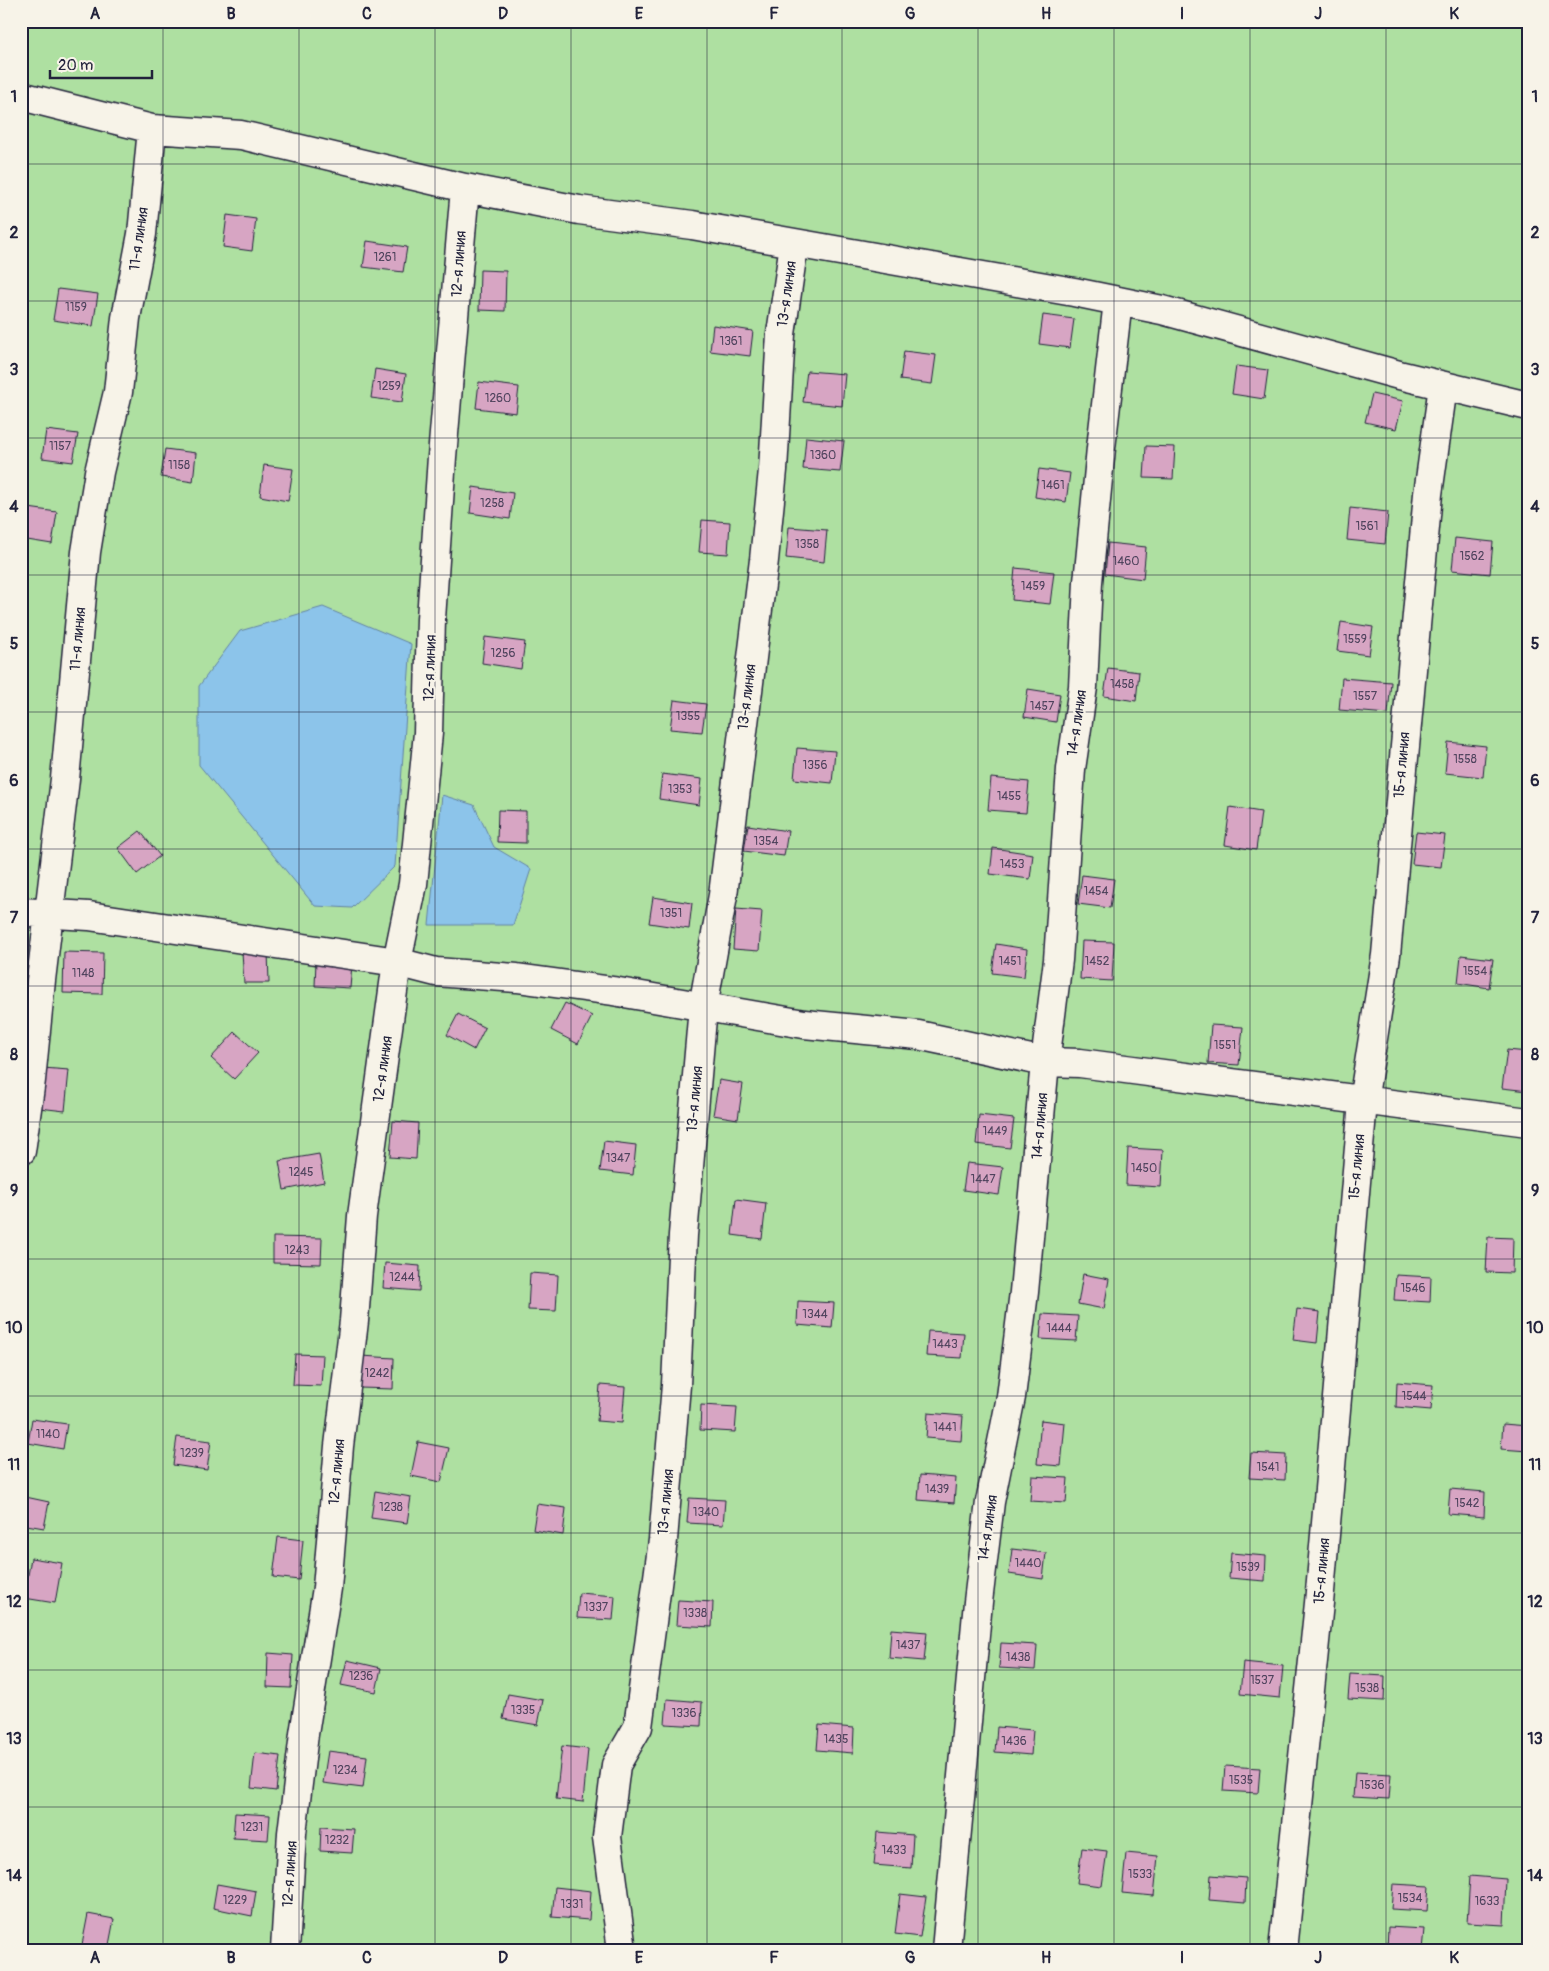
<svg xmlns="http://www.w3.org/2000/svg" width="1549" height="1971" font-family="Pangolin,sans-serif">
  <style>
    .green { fill: #aee0a1; stroke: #68816e }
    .water { fill: #8cc4ea; stroke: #6283a4 }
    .building { fill: #d7a5c3; stroke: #22223b }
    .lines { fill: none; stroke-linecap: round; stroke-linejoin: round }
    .street-casing { stroke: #22223b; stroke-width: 31 }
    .street { stroke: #f7f3e8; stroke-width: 28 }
    .grid { fill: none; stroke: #22223b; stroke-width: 1; stroke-opacity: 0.55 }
    .labels { text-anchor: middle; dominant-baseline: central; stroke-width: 4.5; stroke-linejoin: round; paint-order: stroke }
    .number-label { font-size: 12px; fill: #4f435d }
    .street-label { font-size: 15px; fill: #22223b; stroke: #f7f3e8 }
    .neatline { fill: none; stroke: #22223b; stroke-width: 2 }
    .grid-label { font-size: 16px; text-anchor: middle; font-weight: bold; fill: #22223b }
  </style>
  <rect width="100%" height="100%" fill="#f1e3e1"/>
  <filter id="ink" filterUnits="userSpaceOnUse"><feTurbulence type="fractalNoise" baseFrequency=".02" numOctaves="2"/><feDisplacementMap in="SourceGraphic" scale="10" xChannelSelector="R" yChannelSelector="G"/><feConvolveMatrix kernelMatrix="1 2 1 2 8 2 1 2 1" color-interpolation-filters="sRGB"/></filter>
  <g filter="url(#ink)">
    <!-- green -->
    <path class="green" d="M21 21H1528V1950H21Z"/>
    <!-- water -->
    <path class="water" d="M323 607 411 644 395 866 352 908 315 906 199 765V686L240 631Z
      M442 795 474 805 494 847 531 869 513 925H429Z"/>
    <!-- building -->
    <path class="building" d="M227 215 256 219 252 251 223 247Z
      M367 241 407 247 403 272 363 267Z
      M480 270 506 271 505 311 479 310Z
      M58 289 98 294 93 326 53 320Z
      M1043 315 1074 319 1070 348 1039 344Z
      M713 325 753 331 750 356 710 351Z
      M904 351 936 355 932 384 900 380Z
      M1236 366 1268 370 1264 399 1232 394Z
      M375 369 406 374 402 402 371 398Z
      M807 371 845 374 842 406 803 402Z
      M479 382 519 387 516 413 476 408Z
      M1372 394 1403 401 1396 429 1365 422Z
      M46 430 78 434 73 462 42 458Z
      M806 437 844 441 840 472 803 469Z
      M1146 446 1175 447 1173 479 1144 478Z
      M165 449 196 453 193 482 161 477Z
      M264 465 293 469 288 501 260 496Z
      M1039 469 1070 473 1066 502 1035 497Z
      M473 487 513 493 510 519 470 513Z
      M21 507 57 512 52 544 21 539Z
      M1350 508 1388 512 1385 544 1347 540Z
      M702 520 730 522 728 554 699 552Z
      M789 527 827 530 824 562 786 558Z
      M1455 538 1493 542 1490 574 1452 570Z
      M1108 543 1146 547 1143 579 1105 574Z
      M1015 568 1054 572 1050 604 1012 600Z
      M1341 622 1373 627 1369 655 1337 651Z
      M485 637 525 642 521 669 482 663Z
      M1528 654V678L1524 677Z
      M1108 668 1139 672 1136 701 1104 696Z
      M1342 678 1391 682 1388 714 1339 710Z
      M1028 689 1060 694 1056 722 1024 717Z
      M674 700 706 704 702 732 670 729Z
      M1448 742 1486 746 1483 777 1445 773Z
      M797 748 835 751 832 783 794 779Z
      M662 774 702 779 699 805 659 799Z
      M991 778 1029 782 1026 813 988 810Z
      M1230 807 1261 812 1256 850 1225 845Z
      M498 810 526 811V843L497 842Z
      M748 825 788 831 784 856 744 851Z
      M140 831 160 856 137 874 118 848Z
      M1416 832 1445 835 1441 867 1412 864Z
      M993 848 1033 854 1030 879 990 874Z
      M1082 875 1114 879 1110 908 1078 904Z
      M653 897 692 903 689 929 649 923Z
      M736 909 762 911 759 951 733 949Z
      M1082 941 1114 942 1112 981 1080 979Z
      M996 944 1027 949 1024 977 992 973Z
      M268 951 269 983H244L242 952Z
      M64 952 103 953 102 994 63 993Z
      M1461 955 1493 959 1489 988 1458 983Z
      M316 961 352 964 350 988 315 986Z
      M565 1003 592 1016 578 1044 551 1030Z
      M458 1014 485 1028 474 1050 447 1035Z
      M1211 1025 1243 1027 1239 1065 1208 1063Z
      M235 1032 258 1053 234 1079 211 1058Z
      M1507 1050 1528 1052V1091L1502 1088Z
      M43 1068 69 1070 65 1111 39 1108Z
      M719 1080 743 1084 738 1119 713 1115Z
      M979 1115 1014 1119 1010 1148 976 1144Z
      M393 1121 418 1123 416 1159 390 1157Z
      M604 1141 636 1145 633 1175 600 1171Z
      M1128 1148 1163 1150 1161 1187 1126 1185Z
      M319 1154 324 1182 284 1190 279 1161Z
      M967 1163 1003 1167 999 1195 963 1190Z
      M736 1199 766 1203 762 1239 732 1235Z
      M273 1237 322 1238 321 1264 273 1263Z
      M1488 1237 1513 1238 1512 1273 1486 1272Z
      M385 1263 420 1266 419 1291 383 1288Z
      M530 1273 558 1275 556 1311 528 1310Z
      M1083 1274 1109 1279 1104 1309 1078 1304Z
      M1396 1275 1431 1277 1430 1302 1394 1300Z
      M798 1301 834 1303 832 1328 797 1325Z
      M1297 1309 1320 1312 1317 1343 1293 1340Z
      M1042 1314 1078 1316 1076 1341 1040 1339Z
      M928 1331 964 1333 962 1358 926 1356Z
      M295 1354 323 1355 321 1386 293 1385Z
      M361 1356 394 1358 393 1389 360 1388Z
      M1397 1382 1433 1385 1431 1410 1396 1407Z
      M600 1385 625 1387 622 1423 597 1421Z
      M701 1405 737 1407 735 1432 700 1430Z
      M928 1413 963 1416 961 1441 926 1438Z
      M32 1419 67 1424 63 1449 28 1443Z
      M1041 1420 1065 1423 1061 1466 1037 1464Z
      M1503 1424 1528 1426V1451L1501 1449Z
      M177 1437 211 1441 207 1470 173 1465Z
      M418 1442 449 1448 441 1482 411 1476Z
      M1251 1453 1286 1455 1285 1480 1249 1478Z
      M920 1475 956 1478 954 1503 918 1500Z
      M1032 1476 1068 1478 1066 1503 1030 1501Z
      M1450 1489 1485 1492 1484 1517 1448 1514Z
      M375 1491 411 1497 407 1523 371 1518Z
      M21 1496 49 1502 44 1528 21 1524Z
      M689 1498 725 1500 723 1525 687 1523Z
      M537 1504 566 1508 563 1535 533 1530Z
      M278 1537 303 1540 299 1580 273 1577Z
      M1012 1549 1046 1553 1043 1579 1009 1574Z
      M1231 1553 1266 1556 1265 1581 1229 1578Z
      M31 1558 62 1563 55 1603 24 1598Z
      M579 1593 615 1596 613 1620 577 1618Z
      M678 1600 713 1602 712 1627 676 1625Z
      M891 1629 927 1632 924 1661 889 1658Z
      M1001 1643 1037 1645 1035 1670 999 1668Z
      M268 1653 293 1655 291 1688 267 1687Z
      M347 1660 381 1668 376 1692 341 1685Z
      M1243 1662 1283 1666 1280 1698 1240 1694Z
      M1350 1674 1385 1676 1384 1701 1348 1699Z
      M508 1694 543 1700 538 1725 503 1719Z
      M667 1699 702 1702 701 1726 665 1724Z
      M819 1725 854 1728 853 1753 817 1750Z
      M997 1727 1033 1730 1031 1755 995 1752Z
      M562 1746 588 1749 583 1802 556 1799Z
      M328 1751 367 1756 363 1788 323 1783Z
      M255 1753 280 1756 276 1791 251 1788Z
      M1225 1766 1260 1768 1258 1793 1223 1791Z
      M1355 1772 1391 1774 1389 1799 1353 1797Z
      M235 1813 270 1815 268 1840 233 1838Z
      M321 1827 354 1829 352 1853 320 1851Z
      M877 1832 913 1835 911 1868 874 1865Z
      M1082 1848 1107 1851 1102 1886 1077 1883Z
      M1126 1853 1158 1856 1154 1896 1122 1893Z
      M1211 1875 1246 1878 1245 1903 1209 1900Z
      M1470 1876 1506 1879 1504 1925 1467 1923Z
      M217 1884 256 1891 252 1916 213 1908Z
      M1393 1884 1429 1886 1427 1911 1391 1909Z
      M555 1887 591 1891 589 1920 552 1917Z
      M900 1894 926 1897 920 1937 895 1934Z
      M88 1914 114 1919 108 1950H81Z
      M1388 1927 1424 1929 1422 1950H1387Z"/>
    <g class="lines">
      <!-- street casing -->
      <g class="street-casing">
        <path id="street" d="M21 96 152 129 241 135 465 188 579 210 692 225 1074 292 1162 310 1399 375 1528 406
          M21 912 89 916 397 962 436 972 517 978 613 991 804 1024 918 1035 1045 1062 1080 1063 1528 1122
          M21 1151 31 1080 41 980 65 779 86 552 99 472 118 392 126 318 142 234 152 129
          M285 1950 292 1833 304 1734 327 1588 339 1446 354 1321 362 1216 397 962 413 884 428 733 431 619 442 457 465 188
          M622 1950 607 1837 616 1765 638 1727 663 1540 676 1385 683 1235 703 1007 723 895 764 560 773 470 781 334 794 244
          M946 1950 978 1602 990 1502 1011 1397 1024 1292 1045 1062 1058 960 1071 769 1083 687 1088 582 1101 448 1118 301
          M1283 1950 1319 1603 1363 1102 1386 955 1428 494 1443 386"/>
      </g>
      <!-- street -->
      <use href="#street" class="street"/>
    </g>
  </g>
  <!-- grid -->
  <path class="grid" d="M163 21V1950M299 21V1950M435 21V1950M571 21V1950M707 21V1950M842 21V1950M978 21V1950M1114 21V1950M1250 21V1950M1386 21V1950M21 164H1528M21 301H1528M21 438H1528M21 575H1528M21 712H1528M21 849H1528M21 986H1528M21 1122H1528M21 1259H1528M21 1396H1528M21 1533H1528M21 1670H1528M21 1807H1528"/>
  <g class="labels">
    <!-- number labels -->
    <g class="number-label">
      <text x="385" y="257">1261</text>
      <text x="76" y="307">1159</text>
      <text x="731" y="341">1361</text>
      <text x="389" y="386">1259</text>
      <text x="498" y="398">1260</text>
      <text x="60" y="446">1157</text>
      <text x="823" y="455">1360</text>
      <text x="179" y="465">1158</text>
      <text x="1053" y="485">1461</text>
      <text x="492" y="503">1258</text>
      <text x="1367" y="526">1561</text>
      <text x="807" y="544">1358</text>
      <text x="1472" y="556">1562</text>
      <text x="1126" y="561">1460</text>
      <text x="1033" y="586">1459</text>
      <text x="1355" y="639">1559</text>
      <text x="503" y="653">1256</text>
      <text x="1122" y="684">1458</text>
      <text x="1365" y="696">1557</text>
      <text x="1042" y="706">1457</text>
      <text x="688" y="716">1355</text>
      <text x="1465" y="759">1558</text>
      <text x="815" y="765">1356</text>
      <text x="680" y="789">1353</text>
      <text x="1009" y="796">1455</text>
      <text x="766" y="841">1354</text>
      <text x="1012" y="864">1453</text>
      <text x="1096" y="891">1454</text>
      <text x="671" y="913">1351</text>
      <text x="1010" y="961">1451</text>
      <text x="1097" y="961">1452</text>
      <text x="1475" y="971">1554</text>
      <text x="83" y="973">1148</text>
      <text x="1225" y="1045">1551</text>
      <text x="995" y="1131">1449</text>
      <text x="618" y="1158">1347</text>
      <text x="1144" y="1168">1450</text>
      <text x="301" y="1172">1245</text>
      <text x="983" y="1179">1447</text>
      <text x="297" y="1250">1243</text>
      <text x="402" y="1277">1244</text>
      <text x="1413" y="1288">1546</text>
      <text x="815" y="1314">1344</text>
      <text x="1059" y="1328">1444</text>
      <text x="945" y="1344">1443</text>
      <text x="377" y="1373">1242</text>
      <text x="1414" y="1396">1544</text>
      <text x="945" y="1427">1441</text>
      <text x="48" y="1434">1140</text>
      <text x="192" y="1453">1239</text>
      <text x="1268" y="1467">1541</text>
      <text x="937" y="1489">1439</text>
      <text x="1467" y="1503">1542</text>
      <text x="391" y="1507">1238</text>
      <text x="706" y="1512">1340</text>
      <text x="1028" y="1563">1440</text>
      <text x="1248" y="1567">1539</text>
      <text x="596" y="1607">1337</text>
      <text x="695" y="1613">1338</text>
      <text x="908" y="1645">1437</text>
      <text x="1018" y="1657">1438</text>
      <text x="361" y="1676">1236</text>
      <text x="1262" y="1680">1537</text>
      <text x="1367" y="1688">1538</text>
      <text x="523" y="1710">1335</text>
      <text x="684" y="1713">1336</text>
      <text x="836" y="1739">1435</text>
      <text x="1014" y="1741">1436</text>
      <text x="345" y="1770">1234</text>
      <text x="1241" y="1780">1535</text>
      <text x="1372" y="1785">1536</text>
      <text x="252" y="1827">1231</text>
      <text x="337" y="1840">1232</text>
      <text x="894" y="1850">1433</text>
      <text x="1140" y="1874">1533</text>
      <text x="1410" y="1898">1534</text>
      <text x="235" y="1900">1229</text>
      <text x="1487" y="1901">1633</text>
      <text x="572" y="1904">1331</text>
    </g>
    <!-- street labels -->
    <g class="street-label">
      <text transform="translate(139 239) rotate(-82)">11-я линия</text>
      <text transform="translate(459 264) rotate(-86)">12-я линия</text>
      <text transform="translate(787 294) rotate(-82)">13-я линия</text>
      <text transform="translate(78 639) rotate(-85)">11-я линия</text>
      <text transform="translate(430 668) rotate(-88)">12-я линия</text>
      <text transform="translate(747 697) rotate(-83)">13-я линия</text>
      <text transform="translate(1077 723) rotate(-82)">14-я линия</text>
      <text transform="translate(1402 765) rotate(-85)">15-я линия</text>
      <text transform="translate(383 1069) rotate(-82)">12-я линия</text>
      <text transform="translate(695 1099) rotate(-85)">13-я линия</text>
      <text transform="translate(1040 1126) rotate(-85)">14-я линия</text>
      <text transform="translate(1357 1167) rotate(-85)">15-я линия</text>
      <text transform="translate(337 1472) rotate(-85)">12-я линия</text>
      <text transform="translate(666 1502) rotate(-85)">13-я линия</text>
      <text transform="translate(988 1528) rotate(-82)">14-я линия</text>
      <text transform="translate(1322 1571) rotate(-85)">15-я линия</text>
      <text transform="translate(290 1874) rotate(-86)">12-я линия</text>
    </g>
  </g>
  <!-- margin -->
  <rect width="1549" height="1971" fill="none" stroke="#f7f3e8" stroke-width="55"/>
  <!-- scale -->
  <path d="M50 70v8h102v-8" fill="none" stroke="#22223b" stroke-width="2.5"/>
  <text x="58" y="70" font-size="15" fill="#22223b" stroke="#f7f3e8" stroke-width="4" paint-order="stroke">20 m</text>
  <rect x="28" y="28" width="1494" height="1916" class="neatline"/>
  <g class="grid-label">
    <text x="95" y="19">A</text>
    <text x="231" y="19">B</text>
    <text x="367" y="19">C</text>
    <text x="503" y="19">D</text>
    <text x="639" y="19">E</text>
    <text x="774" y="19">F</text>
    <text x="910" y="19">G</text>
    <text x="1046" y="19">H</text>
    <text x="1182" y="19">I</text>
    <text x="1318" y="19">J</text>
    <text x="1454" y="19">K</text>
    <text x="14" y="102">1</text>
    <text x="1535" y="102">1</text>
    <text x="14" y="238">2</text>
    <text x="1535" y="238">2</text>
    <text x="14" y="375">3</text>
    <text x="1535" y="375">3</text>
    <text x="14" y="512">4</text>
    <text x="1535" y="512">4</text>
    <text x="14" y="649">5</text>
    <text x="1535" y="649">5</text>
    <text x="14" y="786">6</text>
    <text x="1535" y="786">6</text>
    <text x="14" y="923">7</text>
    <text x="1535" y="923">7</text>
    <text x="14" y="1060">8</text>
    <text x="1535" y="1060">8</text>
    <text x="14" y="1196">9</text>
    <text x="1535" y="1196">9</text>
    <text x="14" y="1333">10</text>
    <text x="1535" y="1333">10</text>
    <text x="14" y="1470">11</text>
    <text x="1535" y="1470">11</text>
    <text x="14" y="1607">12</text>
    <text x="1535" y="1607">12</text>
    <text x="14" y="1744">13</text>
    <text x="1535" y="1744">13</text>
    <text x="14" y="1881">14</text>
    <text x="1535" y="1881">14</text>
    <text x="95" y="1963">A</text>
    <text x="231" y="1963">B</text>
    <text x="367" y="1963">C</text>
    <text x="503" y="1963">D</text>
    <text x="639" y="1963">E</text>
    <text x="774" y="1963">F</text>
    <text x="910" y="1963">G</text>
    <text x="1046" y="1963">H</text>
    <text x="1182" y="1963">I</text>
    <text x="1318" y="1963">J</text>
    <text x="1454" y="1963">K</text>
  </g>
</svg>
